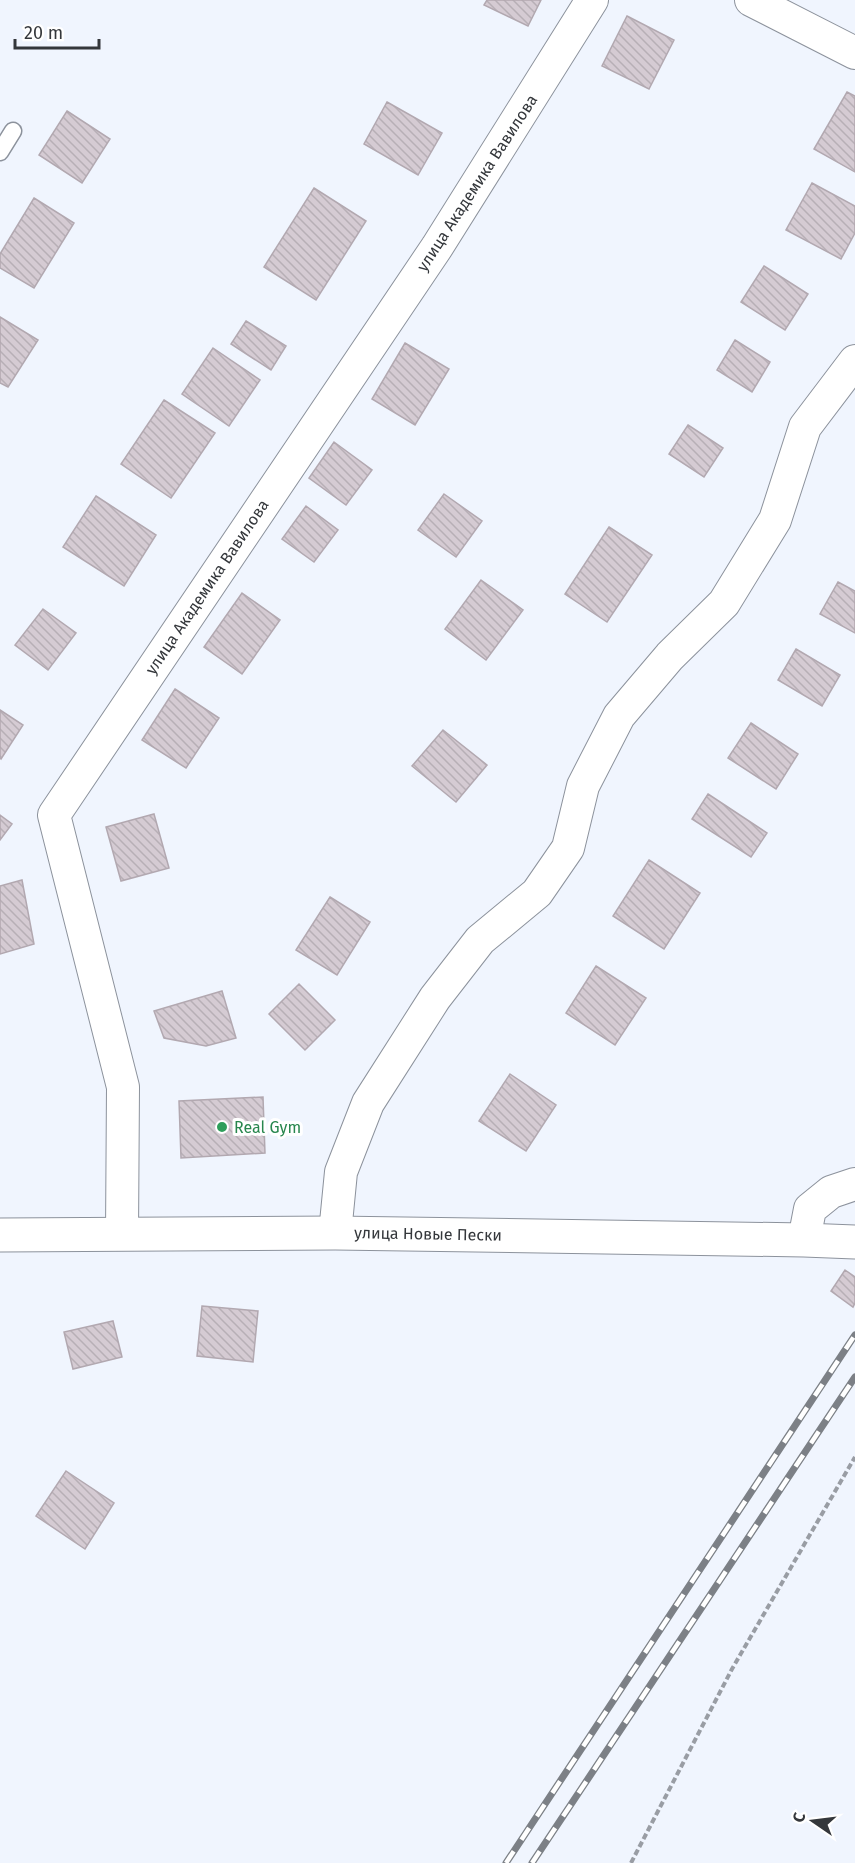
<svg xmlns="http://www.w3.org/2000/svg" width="855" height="1863" font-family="'Fira Sans',sans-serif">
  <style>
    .building { fill: url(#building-back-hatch); stroke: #b2a8b0; stroke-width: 1.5 }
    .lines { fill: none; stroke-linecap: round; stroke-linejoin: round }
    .lane-casing { stroke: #8c929c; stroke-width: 19 }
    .street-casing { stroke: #8c929c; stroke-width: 34 }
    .secondary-casing { stroke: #8c929c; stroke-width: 35 }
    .path { stroke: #999da4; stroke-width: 4; stroke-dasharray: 6 3; stroke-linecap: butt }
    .lane { stroke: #fff; stroke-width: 16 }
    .street { stroke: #fff; stroke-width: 32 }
    .secondary { stroke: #fff; stroke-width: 33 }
    .rail-casing { stroke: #7c8086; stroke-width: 7 }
    .rail { stroke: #fff; stroke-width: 4.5; stroke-dasharray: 14; stroke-linecap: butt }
    .leisure-dot { fill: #2e9e5b; stroke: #fff; stroke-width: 2 }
    .labels { text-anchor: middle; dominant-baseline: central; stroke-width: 6; stroke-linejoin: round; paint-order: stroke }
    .street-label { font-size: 16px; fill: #34373b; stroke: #fff }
    .leisure-label { font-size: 16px; fill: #27864d; stroke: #fff; text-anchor: start }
  </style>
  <defs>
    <pattern id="building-back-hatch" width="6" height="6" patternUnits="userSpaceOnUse" patternTransform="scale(1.5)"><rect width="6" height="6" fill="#d5cbd3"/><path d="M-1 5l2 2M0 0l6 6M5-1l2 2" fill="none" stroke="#b7afb6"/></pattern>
  </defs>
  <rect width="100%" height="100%" fill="#f0f5fe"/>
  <!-- building -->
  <path class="building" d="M487 0H541L528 26 484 5Z
    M627 16 674 40 649 89 602 66Z
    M847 92 855 96V172L814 149Z
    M387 102 442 133 418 175 364 144Z
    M67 111 110 139 82 183 39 155Z
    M812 183 855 206V233L841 259 786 230Z
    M314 188 366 221 316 300 264 267Z
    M34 198 74 223 34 288 0 268V254Z
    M764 266 808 294 785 330 741 302Z
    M0 317 38 340 8 387 0 383Z
    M246 321 286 346 271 370 231 344Z
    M735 340 770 362 752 392 717 370Z
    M405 343 449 369 415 425 372 399Z
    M213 348 260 380 229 426 182 394Z
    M164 400 215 433 171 498 121 464Z
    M688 425 723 448 704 477 669 454Z
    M334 442 372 470 346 505 309 478Z
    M444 494 482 521 456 557 418 530Z
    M96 496 156 535 124 586 63 547Z
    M306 506 338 530 314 562 282 539Z
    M609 527 652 555 607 622 565 594Z
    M481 580 523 610 486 660 445 629Z
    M838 582 855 591V633L820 614Z
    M242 593 280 620 242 674 204 647Z
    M43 609 76 633 48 670 15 645Z
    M796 649 840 675 822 706 778 680Z
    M175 689 219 718 186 768 142 740Z
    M0 710 23 725 1 759 0 758Z
    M751 723 798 754 776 789 728 758Z
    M443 730 487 765 456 802 412 766Z
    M708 794 767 833 751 857 692 819Z
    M154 814 169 868 121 881 106 827Z
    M0 815 12 824 0 840Z
    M649 860 700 893 664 949 613 916Z
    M22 880 34 944 0 954V886Z
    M330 897 370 922 337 975 296 950Z
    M596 966 646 998 615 1045 566 1013Z
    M299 984 335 1020 305 1050 269 1014Z
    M222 991 236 1038 206 1046 164 1038 154 1011Z
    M510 1074 556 1105 526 1151 479 1121Z
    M263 1097 265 1153 181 1158 179 1101Z
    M845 1270 855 1277V1303L853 1307 831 1291Z
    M202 1306 258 1311 253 1362 197 1356Z
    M113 1321 122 1357 73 1369 64 1332Z
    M66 1471 114 1503 85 1549 36 1516Z"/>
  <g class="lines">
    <!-- lane casing -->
    <g class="lane-casing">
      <path id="lane" d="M0 152 13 131"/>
    </g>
    <!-- street casing -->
    <g class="street-casing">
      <path id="street" d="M751 0 855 53
        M122 1233 123 1087 54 815 437 247 592 0
        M335 1233 341 1172 368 1103 435 998 480 940 537 893 568 848 583 786 619 716 670 656 724 603 775 520 805 427 855 361
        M804 1240 810 1209 831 1192 855 1184"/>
    </g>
    <!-- secondary casing -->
    <g class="secondary-casing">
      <path id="secondary" d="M0 1235 335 1233 804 1240 855 1242"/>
    </g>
    <!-- path -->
    <path class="path" d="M631 1863 732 1669 855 1457"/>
    <!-- lane -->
    <use href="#lane" class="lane"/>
    <!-- street -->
    <use href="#street" class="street"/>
    <!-- secondary -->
    <use href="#secondary" class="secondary"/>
    <!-- rail casing -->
    <g class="rail-casing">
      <path id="rail" d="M506 1863 855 1335
        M532 1863 855 1377"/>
    </g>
    <!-- rail -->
    <use href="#rail" class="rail"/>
  </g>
  <!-- markers -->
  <circle class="leisure-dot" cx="222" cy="1127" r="6"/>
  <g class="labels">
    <!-- street labels -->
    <g class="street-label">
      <text transform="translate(477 183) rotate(-57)">улица Академика Вавилова</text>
      <text transform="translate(207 587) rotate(-56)">улица Академика Вавилова</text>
      <text transform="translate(428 1234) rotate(1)">улица Новые Пески</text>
    </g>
    <!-- leisure labels -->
    <g class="leisure-label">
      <text x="234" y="1127">Real Gym</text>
    </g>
  </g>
  <!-- north arrow -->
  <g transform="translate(813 1821) rotate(284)" stroke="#ffffff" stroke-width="4.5" paint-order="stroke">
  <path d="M0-4.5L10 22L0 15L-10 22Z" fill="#34373b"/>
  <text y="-9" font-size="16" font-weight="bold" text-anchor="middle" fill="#34373b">С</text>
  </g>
  <!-- scale -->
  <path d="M15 39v9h84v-9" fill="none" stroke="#34373b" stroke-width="3"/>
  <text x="24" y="39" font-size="18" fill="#34373b" stroke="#ffffff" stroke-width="4.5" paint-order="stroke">20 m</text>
</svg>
